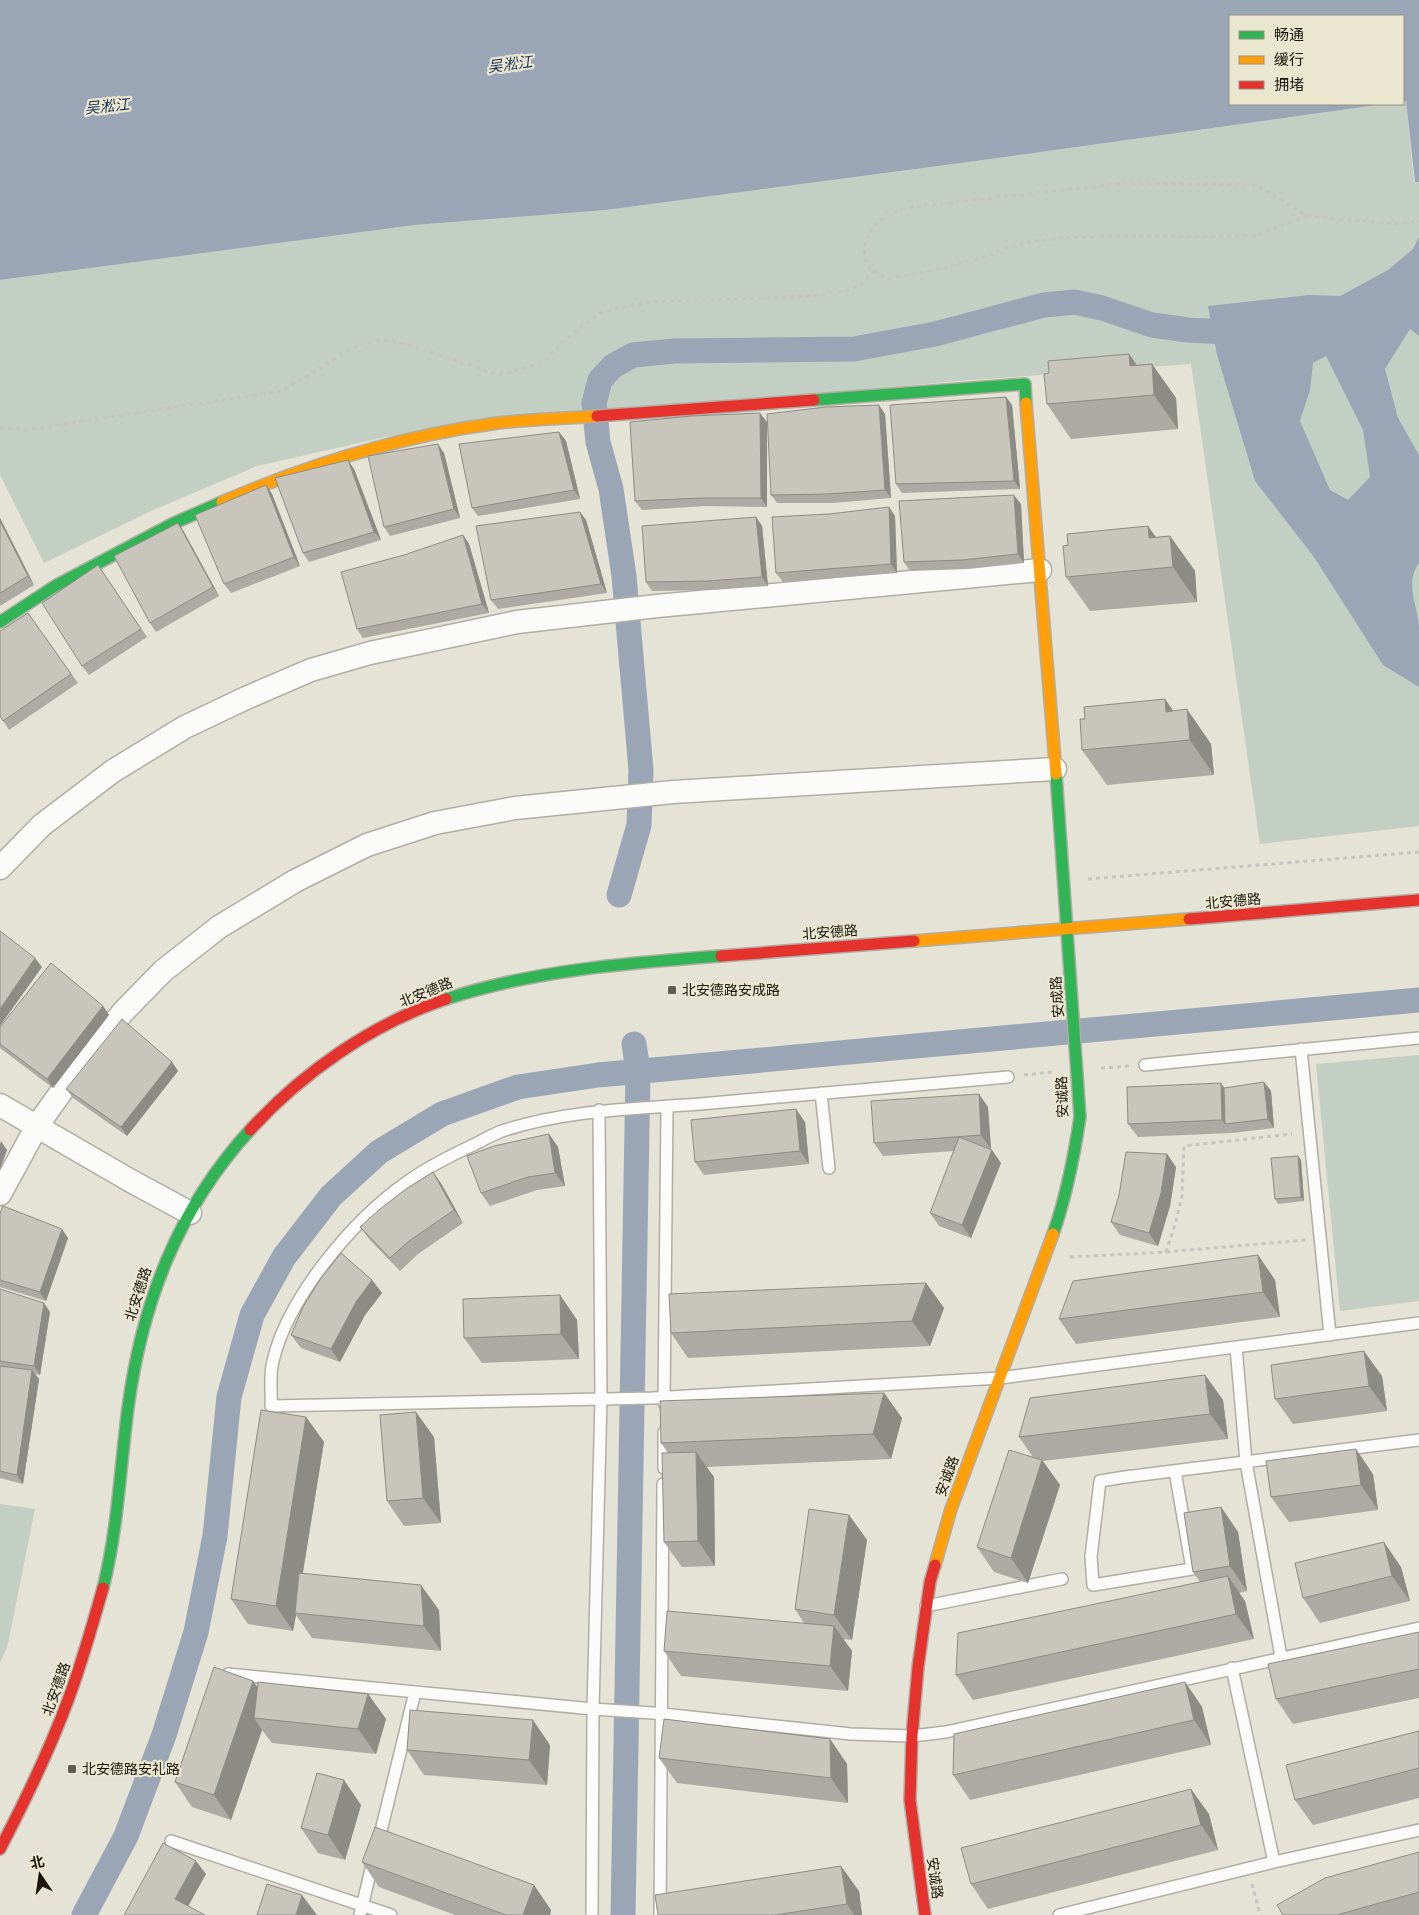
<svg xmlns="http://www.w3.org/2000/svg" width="1419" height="1915" font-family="'Archivo Narrow','Noto Sans SC',sans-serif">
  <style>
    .green { fill: #c3cfc2 }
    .water { fill: #9aa6b5; fill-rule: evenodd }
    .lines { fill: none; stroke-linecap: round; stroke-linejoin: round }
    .canal { stroke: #9aa6b5; stroke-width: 25 }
    .lane-casing { stroke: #b0aea4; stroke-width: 14 }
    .street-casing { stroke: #b0aea4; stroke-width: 25 }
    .fast-casing { stroke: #b0aea4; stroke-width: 14 }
    .slow-casing { stroke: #b0aea4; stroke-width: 14 }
    .jam-casing { stroke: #b0aea4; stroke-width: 14 }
    .path { stroke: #c5c5c1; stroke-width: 3; stroke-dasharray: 4 4; stroke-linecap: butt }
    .lane { stroke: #fbfbf9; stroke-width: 11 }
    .street { stroke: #fbfbf9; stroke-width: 22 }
    .fast { stroke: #30b455; stroke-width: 11 }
    .slow { stroke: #ff9f0a; stroke-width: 11 }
    .jam { stroke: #e5322d; stroke-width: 11 }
    .wall { fill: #acaaa2 }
    .shaded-wall { fill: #8c8b84 }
    .building { fill: #c8c6bc; stroke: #8c8b84 }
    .poi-dot { fill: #5f5d53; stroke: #ebe6d0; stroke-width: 2 }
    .labels { text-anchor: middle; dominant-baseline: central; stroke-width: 4.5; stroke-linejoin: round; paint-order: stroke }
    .street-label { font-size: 14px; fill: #17150d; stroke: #ebe6d0 }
    .poi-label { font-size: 14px; fill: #17150d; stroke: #ebe6d0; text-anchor: start }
    .water-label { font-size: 15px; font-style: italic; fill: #173359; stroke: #ebe6d0 }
  </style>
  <rect width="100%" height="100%" fill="#e5e2d6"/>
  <!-- green -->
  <path class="green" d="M1403 101H1406L1414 182H1419V826L1260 844 1191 364 946 382 386 437 257 466 151 511 44 563 0 475V280L415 225 606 210 976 161 1384 104H1403Z
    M1419 1055V1301L1340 1311 1316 1064Z
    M0 1504 35 1509 8 1644 0 1663Z"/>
  <!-- water -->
  <path class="water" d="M0 0H1419V182H1415L1406 101H1403V16H1230V104H1384L976 161 606 210 415 225 0 280Z
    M1419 237V336L1410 329 1385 369 1398 418 1419 455V563C1404 583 1418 606 1419 628 1419 648 1419 668 1419 687L1383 665 1314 557 1255 481 1217 355 1208 306 1309 295 1340 296 1388 270 1413 249ZM1326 356 1363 430 1370 477 1348 500 1330 490 1300 421 1310 390 1313 363Z"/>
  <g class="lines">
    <!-- canal -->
    <path class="canal" d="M619 895 639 825 641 770 624 576 611 489 598 442 594 403 600 380 613 366 633 355 674 351 854 349 935 334 1044 305 1075 302 1102 308 1152 325 1188 330 1247 333
      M84 1915 126 1836 164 1735 196 1632 215 1536 229 1397 252 1315 284 1257 331 1196 379 1152 442 1114 518 1087 598 1075 1419 1000
      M623 1915 638 1071 634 1044"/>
    <!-- lane casing -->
    <g class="lane-casing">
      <path id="lane" d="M1301 1049 1330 1335
        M1145 1065 1419 1038
        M1008 1077C905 1086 803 1095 700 1104 633 1109 566 1110 502 1131 491 1135 480 1142 469 1147 448 1157 426 1168 407 1182 353 1220 288 1297 273 1361 269 1375 272 1392 271 1406L652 1398 1000 1378 1419 1323
        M821 1093 829 1168
        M1236 1347 1246 1462 1281 1657
        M664 1403 667 1107
        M664 1468V1432
        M1175 1471 1192 1569 1093 1585 1091 1557 1100 1481 1125 1477 1419 1440
        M926 1606 1062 1579
        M1232 1668 1274 1862
        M228 1674 593 1709 653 1713 851 1734 912 1736 946 1732 1419 1628
        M171 1841 391 1915
        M378 1843 415 1692
        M360 1915 373 1861
        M592 1915 593 1709 601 1399 599 1110
        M660 1915 663 1484
        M1059 1915 1274 1862 1419 1830"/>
    </g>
    <!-- street casing -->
    <g class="street-casing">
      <path id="street" d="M0 868 42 825 113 771 185 727 246 698 311 670 370 653 517 622 657 606 1040 570
        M0 1105 131 1181 190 1213
        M0 1194 37 1126 81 1064 123 1012 163 971 219 927 295 881 367 845 435 823 515 808 673 792 1055 769"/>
    </g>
    <!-- fast casing -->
    <g class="fast-casing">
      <path id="fast" d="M814 400 1025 384 1026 403
        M0 622 55 586 172 524 222 502
        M446 999C534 970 630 963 721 956
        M1053 1234C1067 1195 1074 1157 1080 1117L1056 774
        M103 1588C118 1529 120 1468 128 1408 142 1302 178 1209 250 1130"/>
    </g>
    <!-- slow casing -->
    <g class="slow-casing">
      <path id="slow" d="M1026 403 1056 774
        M222 502C308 465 398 437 491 424 526 419 562 419 597 416
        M914 941 1189 919
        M935 1565 951 1509 1053 1234"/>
    </g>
    <!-- jam casing -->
    <g class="jam-casing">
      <path id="jam" d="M597 416 814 400
        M1189 919 1419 900
        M721 956 914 941
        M250 1130C303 1072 372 1024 446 999
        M0 1849C25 1801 49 1752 68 1700 82 1663 92 1626 103 1588
        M925 1915 910 1800 912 1736 918 1667 930 1582 935 1565"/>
    </g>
    <!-- path -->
    <path class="path" d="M1307 216 1258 235 1238 236 1074 237 1033 241 1008 247 981 258 939 269 887 279 868 267 864 255 865 244 872 229 886 214 913 207 1125 183 1252 185 1265 190 1307 216 1394 224 1419 221
      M0 428 24 430 282 391 353 348 371 342 392 341 419 348 493 373H507L541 363 579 328 599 314 616 308 651 302 811 296 844 291 862 284 874 271
      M1088 879 1419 852
      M1101 1068 1130 1066
      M1024 1075 1052 1072
      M1166 1252 1305 1240
      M1070 1257 1166 1252 1175 1225 1182 1196 1184 1146 1292 1134
      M1252 1884 1260 1915"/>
    <!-- lane -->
    <use href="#lane" class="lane"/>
    <!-- street -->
    <use href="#street" class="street"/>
    <!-- fast -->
    <use href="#fast" class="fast"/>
    <!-- slow -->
    <use href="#slow" class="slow"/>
    <!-- jam -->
    <use href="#jam" class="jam"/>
  </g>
  <!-- wall -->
  <path class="wall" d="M1129 354 1137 365 1152 364 1176 398 1178 429 1071 439 1047 404 1049 373Z
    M1006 397 1012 405 1020 489 902 493 896 484Z
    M885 414 891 498 833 503H777L771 495Z
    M767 422V507L706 506 642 510 635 501Z
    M559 432 566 441 580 499 478 516 472 508Z
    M444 453 460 518 390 536 384 527Z
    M354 469 381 540 309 562 303 553Z
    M266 485 272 494 300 566 231 593 224 584Z
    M1021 504 1024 563 968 569 910 571 904 562Z
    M889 507 895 516 897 573 783 582 776 573Z
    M580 512 586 520 607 593 498 609 491 600Z
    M756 517 762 526 768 586 713 590 652 591 646 582Z
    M0 518 34 585 0 606Z
    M178 523 184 532 219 596 156 632 150 623Z
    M463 535 469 544 489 613 363 638 357 629Z
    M1170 536 1195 571 1197 602 1090 611 1066 577 1156 537Z
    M98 565 147 637 89 675 82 666Z
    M28 613 78 683 9 730 0 716Z
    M1165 699 1173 711 1211 744 1214 775 1107 785 1082 750 1085 719Z
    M103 1006 109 1015 53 1088 0 1048V1027Z
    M172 1062 178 1071 127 1136 73 1098 66 1089Z
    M1264 1082 1271 1091 1274 1128 1232 1133 1138 1137 1128 1124 1221 1083 1224 1088Z
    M988 1107 991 1149H989L1001 1163 971 1238 939 1226 930 1213 954 1151 883 1156 874 1143Z
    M805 1122 809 1164 704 1175 695 1162Z
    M549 1134 558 1147 565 1186 537 1190 490 1206 481 1193Z
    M1167 1154 1176 1167 1170 1206 1158 1246 1120 1235 1111 1222Z
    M1298 1156 1301 1160 1304 1201 1278 1204 1275 1199Z
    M433 1172 442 1185 463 1223 418 1254 400 1271 370 1240 360 1227Z
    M0 1213 68 1238 46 1301 0 1287Z
    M1258 1255 1275 1280 1280 1317 1076 1344 1059 1319Z
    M372 1280 382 1293 365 1315 340 1362 301 1348 291 1335Z
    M926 1283 944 1308 930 1346 688 1358 671 1333Z
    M0 1289 44 1303 50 1312 40 1375 35 1374 39 1379 23 1484 0 1478Z
    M560 1295 577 1320 579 1359 482 1363 464 1338Z
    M1205 1375 1223 1400 1228 1439 1043 1461 1060 1485 1028 1583 994 1572 977 1547 1033 1457 1019 1437Z
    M1382 1376 1387 1411 1293 1424 1275 1399Z
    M884 1393 902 1418 891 1459 706 1467 714 1477 715 1566 682 1567 664 1542 668 1453 661 1443Z
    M306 1417 324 1442 303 1573 439 1610 441 1651 312 1638 296 1615 293 1631 248 1624 231 1599Z
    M434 1437 441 1523 404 1526 387 1501Z
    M1373 1474 1378 1510 1289 1522 1271 1497Z
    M1221 1507 1238 1532 1247 1591 1239 1593 1245 1601 1254 1639 973 1700 956 1675 1200 1582 1193 1572Z
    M849 1515 867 1540 852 1640 843 1639 852 1651 848 1691 681 1676 664 1651 804 1623 795 1609Z
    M1401 1567 1410 1601 1320 1623 1303 1598Z
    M1419 1632V1698L1293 1724 1276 1699Z
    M253 1681 257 1687 368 1694 386 1719 376 1754 272 1743 262 1730 231 1820 192 1807 175 1782Z
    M1185 1682 1202 1707 1211 1745 970 1800 953 1775Z
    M1419 1731V1798L1313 1825 1295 1800Z
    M830 1739 847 1764 848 1803 677 1783 659 1758Z
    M550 1745 547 1785 424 1775 407 1750Z
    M361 1805 345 1860 318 1853 301 1828Z
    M1209 1814 1218 1850 988 1909 971 1884Z
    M1419 1852V1915H1283Z
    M362 1862 551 1910 550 1915H455L379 1887Z
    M859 1891 862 1915H658Z"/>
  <!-- shaded-wall -->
  <path class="shaded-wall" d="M1129 354 1153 388 1130 366Z
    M1152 364 1176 398 1178 429 1154 395Z
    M1006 397 1012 405 1020 489 1014 481Z
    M879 405 885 414 891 498 885 490Z
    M760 413 767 422V507L761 498Z
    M559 432 566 441 580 499 574 490Z
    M438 444 444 453 460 518 454 509Z
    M348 460 354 469 381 540 374 532Z
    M266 485 272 494 300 566 294 557Z
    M1014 495 1021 504 1024 563 1018 554Z
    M889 507 895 516 897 573 891 564Z
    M580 512 586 520 607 593 601 584Z
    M756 517 762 526 768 586 762 577Z
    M0 518 34 585 28 576 0 521Z
    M178 523 184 532 219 596 213 587Z
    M1148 526 1173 561 1149 538Z
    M463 535 469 544 489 613 482 604Z
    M1170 536 1195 571 1197 602 1173 567Z
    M1165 699 1189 734 1166 712Z
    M1187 709 1211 744 1214 775 1190 740Z
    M35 958 42 967 0 1026V1009Z
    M103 1006 109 1015 53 1088 47 1079Z
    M172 1062 178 1071 127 1136 121 1127Z
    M1264 1082 1271 1091 1274 1128 1268 1119Z
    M1221 1083 1230 1097 1225 1124 1222 1120Z
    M979 1094 988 1107 991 1149 981 1135Z
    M796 1109 805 1122 809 1164 800 1151Z
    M549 1134 558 1147 565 1186 555 1173Z
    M1 1141 7 1150 0 1169V1144Z
    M992 1150 1001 1163 971 1238 962 1225Z
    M1167 1154 1176 1167 1170 1206 1158 1246 1149 1233Z
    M1298 1156 1301 1160 1304 1201 1301 1197Z
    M433 1172 442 1185 463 1223 454 1210Z
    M62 1229 68 1238 46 1301 40 1292Z
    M1258 1255 1275 1280 1280 1317 1263 1292Z
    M372 1280 382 1293 365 1315 340 1362 331 1349 356 1302Z
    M926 1283 944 1308 930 1346 912 1321Z
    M560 1295 577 1320 579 1359 561 1334Z
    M44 1303 50 1312 40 1375 34 1366Z
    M1364 1351 1382 1376 1387 1411 1369 1386Z
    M32 1370 39 1379 23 1484 17 1475Z
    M1205 1375 1223 1400 1228 1439 1210 1414Z
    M884 1393 902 1418 891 1459 873 1434Z
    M416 1412 434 1437 441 1523 423 1498Z
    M306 1417 324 1442 296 1614 295 1613 296 1615 293 1631 276 1606Z
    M1356 1449 1373 1474 1378 1510 1361 1485Z
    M696 1452 714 1477 715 1566 698 1541Z
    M1042 1460 1060 1485 1028 1583 1011 1558Z
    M1221 1507 1238 1532 1247 1591 1230 1566Z
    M849 1515 867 1540 852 1640 834 1615Z
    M1384 1542 1401 1567 1410 1601 1392 1576Z
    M1228 1576 1245 1601 1254 1639 1236 1614Z
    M421 1585 439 1610 441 1651 424 1626Z
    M834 1626 852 1651 848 1691 830 1666Z
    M253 1681 271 1706 254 1718 262 1730 231 1820 214 1795Z
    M1185 1682 1202 1707 1211 1745 1194 1720Z
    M368 1694 386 1719 376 1754 358 1729Z
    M533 1720 550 1745 547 1785 529 1760Z
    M830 1739 847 1764 848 1803 831 1778Z
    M344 1780 361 1805 345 1860 328 1835Z
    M1191 1789 1209 1814 1218 1850 1201 1825Z
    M196 1861 206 1874 185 1912 175 1899Z
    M841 1866 859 1891 862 1915H854L847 1904Z
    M534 1885 551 1910 550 1915H523Z
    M302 1895 317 1915H296Z"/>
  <!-- building -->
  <path class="building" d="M1129 354 1130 366 1152 364 1154 395 1047 404 1044 374 1049 373 1048 361Z
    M1006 397 1014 481 896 484 890 405Z
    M879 405 885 490 827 494 771 495 767 414 826 407Z
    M760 413 761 498H700L635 501 630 422 692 416Z
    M559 432 574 490 472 508 459 444Z
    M438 444 454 509 384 527 368 456Z
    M348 460 374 532 303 553 275 478Z
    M266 485 294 557 224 584 195 515Z
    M1014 495 1018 554 962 560 904 562 899 501Z
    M889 507 891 564 776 573 772 517 829 514Z
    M580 512 601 584 491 600 476 526Z
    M756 517 762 577 707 581 646 582 642 526Z
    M0 521 28 576 0 593Z
    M178 523 213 587 150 623 114 556Z
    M1148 526 1149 538 1170 536 1173 567 1066 577 1063 546 1068 545 1067 534Z
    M463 535 482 604 357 629 341 572 404 555Z
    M98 565 141 629 82 666 42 603Z
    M28 613 71 674 3 721 0 716V631Z
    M1165 699 1166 712 1187 709 1190 740 1082 750 1080 719H1085L1084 707Z
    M0 931 35 958 0 1009Z
    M51 963 103 1006 47 1079 0 1044V1027Z
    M122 1019 172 1062 121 1127 66 1089Z
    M1264 1082 1268 1119 1225 1124 1224 1088Z
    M1221 1083 1222 1120 1128 1124 1127 1087Z
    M979 1094 981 1135 874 1143 871 1101Z
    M796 1109 800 1151 695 1162 691 1120Z
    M549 1134 555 1173 528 1177 481 1193 467 1156 494 1146Z
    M959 1137 992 1150 962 1225 930 1213Z
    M1126 1152 1167 1154 1161 1193 1149 1233 1111 1222 1119 1195Z
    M1298 1156 1301 1197 1275 1199 1271 1158Z
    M433 1172 454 1210 409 1241 390 1258 360 1227 380 1209 406 1189Z
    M3 1206 62 1229 40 1292 0 1280V1213Z
    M341 1253 372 1280 356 1302 331 1349 291 1335 303 1307 321 1278Z
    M1258 1255 1263 1292 1059 1319 1073 1281Z
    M926 1283 912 1321 671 1333 669 1294Z
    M0 1289 44 1303 34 1366 0 1361Z
    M560 1295 561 1334 464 1338 463 1299Z
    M1364 1351 1369 1386 1275 1399 1271 1365Z
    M0 1366 32 1370 17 1475 0 1471Z
    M1205 1375 1210 1414 1019 1437 1030 1398Z
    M884 1393 873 1434 661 1443 660 1401Z
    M261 1410 306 1417 276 1606 231 1599Z
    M416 1412 423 1498 387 1501 380 1415Z
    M1356 1449 1361 1485 1271 1497 1266 1461Z
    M1009 1450 1042 1460 1011 1558 977 1547Z
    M696 1452 698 1541 664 1542 662 1453Z
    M1221 1507 1230 1566 1193 1572 1184 1513Z
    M809 1509 849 1515 834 1615 795 1609Z
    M1384 1542 1392 1576 1303 1598 1295 1563Z
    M299 1573 421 1585 424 1626 295 1613Z
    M1228 1576 1236 1614 956 1675 958 1633Z
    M667 1611 834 1626 830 1666 664 1651Z
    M1419 1632V1669L1276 1699 1268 1664Z
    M214 1667 253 1681 214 1795 175 1782Z
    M258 1682 368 1694 358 1729 254 1718Z
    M1185 1682 1194 1720 953 1775 954 1734Z
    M410 1710 533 1720 529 1760 407 1750Z
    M664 1719 830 1739 831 1778 659 1758Z
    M1419 1731V1768L1295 1800 1286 1765Z
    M317 1773 344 1780 328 1835 301 1828Z
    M1191 1789 1201 1825 971 1884 961 1848Z
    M375 1827 534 1885 523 1915H506L362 1862Z
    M163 1843 196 1861 175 1899 205 1915H124Z
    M1419 1852V1892L1340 1914 1337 1915H1283L1277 1905 1325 1878Z
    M841 1866 847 1904 775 1915H658L655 1895Z
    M267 1884 302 1895 296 1915H257Z"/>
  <!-- markers -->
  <g class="poi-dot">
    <rect x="667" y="985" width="10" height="10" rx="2.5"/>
    <rect x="67" y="1764" width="10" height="10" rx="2.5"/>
  </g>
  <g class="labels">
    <!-- street labels -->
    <g class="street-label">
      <text transform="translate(1233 901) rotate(-5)">北安德路</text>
      <text transform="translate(830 932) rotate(-4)">北安德路</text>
      <text transform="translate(426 992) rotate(-22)">北安德路</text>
      <text transform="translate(1057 997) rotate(-94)">安成路</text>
      <text transform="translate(1062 1097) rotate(-92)">安诚路</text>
      <text transform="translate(138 1294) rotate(-72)">北安德路</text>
      <text transform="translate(947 1476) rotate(-70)">安诚路</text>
      <text transform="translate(56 1689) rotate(-70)">北安德路</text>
      <text transform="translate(935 1878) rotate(82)">安诚路</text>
    </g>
    <!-- poi labels -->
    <g class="poi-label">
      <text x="682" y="990">北安德路安成路</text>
      <text x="82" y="1769">北安德路安礼路</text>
    </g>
    <!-- water labels -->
    <g class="water-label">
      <text transform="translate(510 64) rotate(-7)">吴淞江</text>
      <text transform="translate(107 106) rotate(-6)">吴淞江</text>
    </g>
  </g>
  <!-- legend -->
  <rect x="1229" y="15" width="175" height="90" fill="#ebe6d0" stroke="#969282"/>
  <rect x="1239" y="31" width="25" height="8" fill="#30b455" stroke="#969282"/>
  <text x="1274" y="40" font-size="15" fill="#17150d">畅通</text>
  <rect x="1239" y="56" width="25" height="8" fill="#ff9f0a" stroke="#969282"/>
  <text x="1274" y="65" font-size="15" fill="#17150d">缓行</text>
  <rect x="1239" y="81" width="25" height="8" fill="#e5322d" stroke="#969282"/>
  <text x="1274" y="90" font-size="15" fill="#17150d">拥堵</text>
  <!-- north arrow -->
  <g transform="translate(40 1875) rotate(347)" stroke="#ebe6d0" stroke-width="4" paint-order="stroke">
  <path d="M0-4L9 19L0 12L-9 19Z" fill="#17150d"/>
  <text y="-8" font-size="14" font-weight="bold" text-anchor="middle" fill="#17150d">北</text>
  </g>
</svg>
